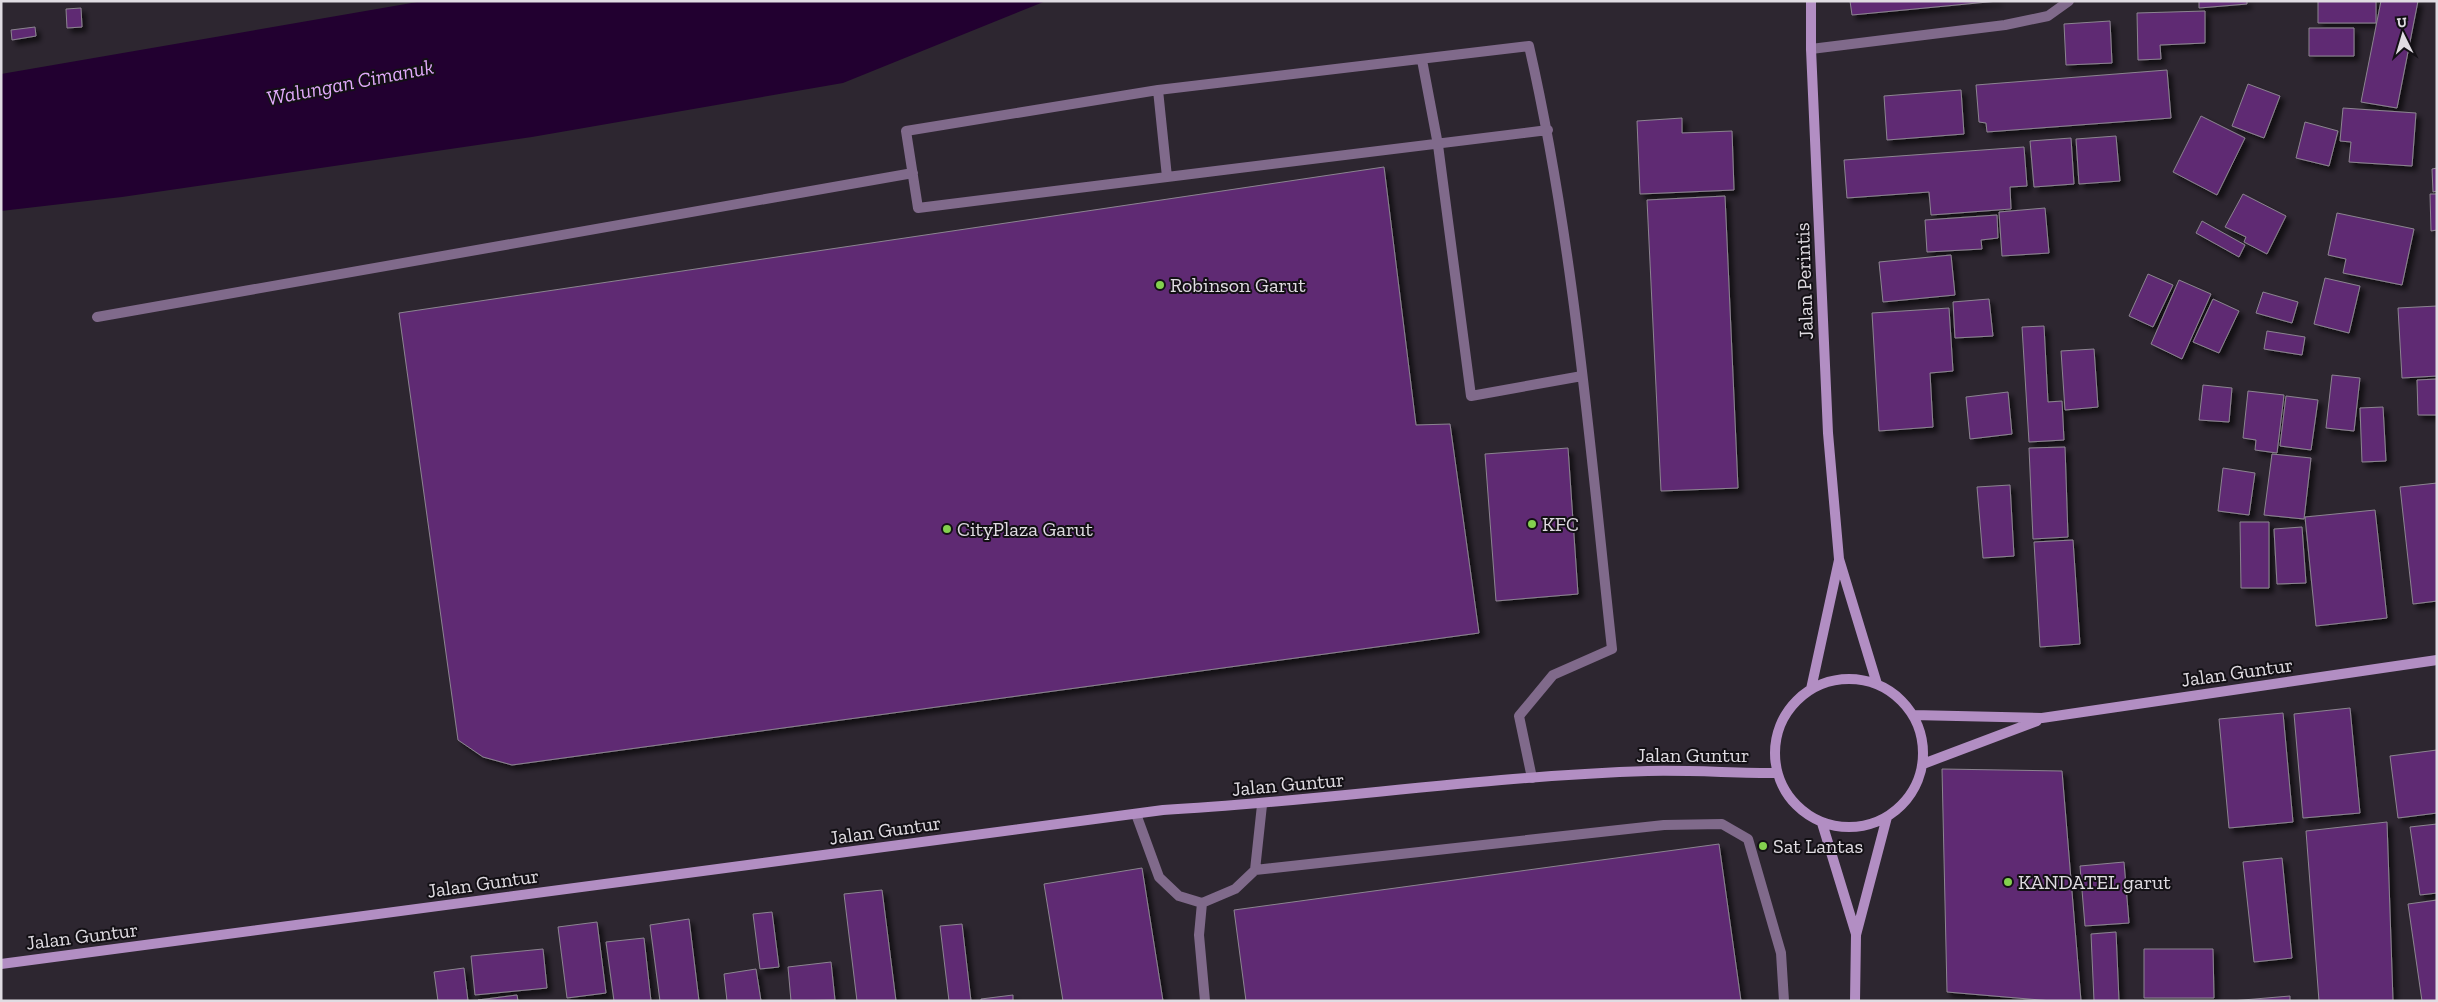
<svg xmlns="http://www.w3.org/2000/svg" width="2438" height="1002" font-family="'Zilla Slab',serif">
  <style>
    .water { fill: #220030 }
    .building { fill: #5e2b73; stroke: #8c8490; filter: url(#shadow) }
    .lines { fill: none; stroke-linecap: round; stroke-linejoin: round }
    .lane { stroke: #806a8b; stroke-width: 10 }
    .street { stroke: #806a8b; stroke-width: 10 }
    .secondary { stroke: #b28ec3; stroke-width: 10 }
    .poi-dot { fill: #83d04e; stroke: #131015; stroke-width: 2 }
    .labels { text-anchor: middle; dominant-baseline: central; stroke-width: 4; stroke-linejoin: round; paint-order: stroke }
    .street-label { font-size: 20px; fill: #e0dce2; stroke: #131015 }
    .poi-label { font-size: 20px; fill: #e0dce2; stroke: #131015; text-anchor: start }
    .water-label { font-size: 21px; font-style: italic; fill: #e1aafa; stroke: #131015 }
  </style>
  <defs>
    <filter id="shadow"><feDropShadow dx="4.5" dy="4.5" stdDeviation="2.5" flood-color="#0009"/></filter>
  </defs>
  <rect width="100%" height="100%" fill="#2d2630"/>
  <!-- water -->
  <path class="water" d="M423 1H1046L843 83 532 137 122 197 1 211V74Z"/>
  <!-- building -->
  <path class="building" d="M1850 1H1998L1852 15Z
    M2199 1H2247V4L2199 8Z
    M2318 1H2376V23H2318Z
    M2381 1H2418L2397 108 2361 102Z
    M81 8 82 27 67 28 66 9Z
    M2205 11V43L2160 45 2161 59 2138 60 2137 13Z
    M2110 21 2112 63 2066 65 2064 24Z
    M35 27 36 36 12 40 11 30Z
    M2309 28H2354V56H2309Z
    M2167 70 2171 118 1987 132 1986 123 1979 122 1976 85Z
    M2248 84 2280 96 2264 138 2232 126Z
    M1961 90 1964 134 1887 140 1884 96Z
    M2343 108 2416 113 2412 166 2349 162 2351 142 2340 141Z
    M2201 116 2245 138 2217 195 2173 172Z
    M1682 118V133L1732 131 1734 190 1640 194 1637 121Z
    M2305 122 2338 131 2329 166 2296 158Z
    M2116 136 2120 181 2079 184 2076 139Z
    M2071 138 2074 184 2034 187 2030 141Z
    M2024 147 2027 186 2010 187 2011 209 1931 215 1929 192 1847 198 1844 160Z
    M1384 167 1416 425 1450 424 1479 633 512 765 483 757 458 740 399 313Z
    M2437 168V191L2433 192 2432 169Z
    M2243 194 2286 216 2267 254 2244 242 2246 237 2225 227Z
    M2430 194H2437V230L2431 231Z
    M1725 196 1738 488 1661 491 1647 200Z
    M2045 208 2049 253 2002 256 1999 212Z
    M2337 213 2414 229 2402 285 2343 273 2346 259 2328 255Z
    M1997 215 1998 238 1981 240 1982 249 1927 252 1925 220Z
    M2202 221 2245 245 2239 257 2196 233Z
    M1951 255 1955 295 1883 302 1879 262Z
    M2148 274 2173 285 2153 327 2129 316Z
    M2325 278 2360 286 2349 333 2314 324Z
    M2179 280 2211 294 2182 359 2151 344Z
    M2263 292 2298 302 2292 323 2256 313Z
    M1989 299 1993 336 1955 338 1953 302Z
    M2213 299 2239 311 2219 353 2193 342Z
    M2437 306V376L2402 378 2398 308Z
    M1949 308 1953 371 1930 373 1933 427 1879 431 1872 313Z
    M2044 326 2048 402 2062 401 2064 440 2029 442 2022 327Z
    M2267 331 2305 337 2302 355 2264 349Z
    M2094 349 2098 407 2065 410 2061 351Z
    M2332 375 2360 378 2354 431 2326 428Z
    M2437 379V415H2418L2417 380Z
    M2203 385 2232 388 2229 422 2199 420Z
    M2248 391 2284 395 2277 453 2255 450 2256 440 2243 438Z
    M2008 392 2012 434 1970 439 1966 397Z
    M2286 396 2318 400 2311 450 2280 446Z
    M2383 407 2386 461 2362 462 2360 408Z
    M2065 447 2068 537 2033 539 2029 448Z
    M1568 448 1578 594 1496 601 1485 454Z
    M2272 454 2311 458 2304 519 2264 515Z
    M2223 468 2255 473 2249 515 2218 511Z
    M2437 483V601L2413 604 2400 487Z
    M2010 485 2014 556 1983 558 1977 487Z
    M2375 510 2387 618 2316 626 2305 517Z
    M2240 522H2269V588H2241Z
    M2302 527 2306 583 2277 584 2274 529Z
    M2073 540 2080 644 2040 647 2034 542Z
    M2350 708 2360 813 2303 818 2294 714Z
    M2283 713 2293 822 2229 828 2219 719Z
    M2437 750V813L2398 818 2390 756Z
    M1942 769 2062 771 2081 1001H2052L1947 992Z
    M2387 822 2393 1001H2319L2306 831Z
    M2437 824V893L2420 895 2410 827Z
    M1719 844 1741 1001H1246L1234 910Z
    M2282 858 2292 958 2254 962 2243 862Z
    M2124 862 2129 923 2085 926 2080 866Z
    M1142 868 1163 1001H1063L1044 884Z
    M882 890 896 1001H857L844 894Z
    M2437 900V1001H2422L2408 904Z
    M772 912 779 967 760 969 753 914Z
    M689 919 699 1001H660L650 925Z
    M597 922 606 993 567 998 558 927Z
    M962 924 971 1001H949L940 926Z
    M2116 932 2119 1001H2094L2091 934Z
    M644 938 651 1001H614L606 942Z
    M543 949 547 988 475 995 471 956Z
    M2144 949H2213L2214 998H2144Z
    M831 962 835 1000 791 1001 788 967Z
    M464 968 468 1001H438L434 972Z
    M756 969 761 1001H727L724 974Z
    M517 995 518 1001 478 1000Z
    M1013 995V1001H981V999Z
    M2290 996V1001H2231Z"/>
  <g class="lines">
    <!-- lane -->
    <path class="lane" d="M1422 60 1438 145 1471 396 1582 376
      M1158 90 1167 177 1548 130
      M1167 177 918 208 906 131 1158 90 1529 46C1574 244 1590 448 1612 649L1553 675 1519 716 1532 778
      M97 317 913 173
      M1136 814 1159 877 1179 896 1202 903 1235 889 1255 870 1262 805
      M1255 870 1664 825 1722 824 1748 839 1781 953 1784 1001
      M1202 903 1199 935 1205 1001"/>
    <!-- street -->
    <path class="street" d="M1811 49 2005 25 2048 16 2069 1"/>
    <!-- secondary -->
    <path class="secondary" d="M1811 1V49L1828 433 1839 559 1877 684
      M1775 753a74 74 0 1 1 148 0a74 74 0 1 1-148 0Z
      M1811 689 1839 560
      M1913 715 2042 718 2437 660
      M1923 764 2037 721
      M1822 823 1856 934
      M1 964 1163 810C1325 801 1486 776 1648 771 1690 770 1734 773 1777 773
      M1855 1001 1856 935 1887 817"/>
  </g>
  <!-- markers -->
  <g class="poi-dot">
    <circle cx="1160" cy="285" r="5"/>
    <circle cx="1532" cy="524" r="5"/>
    <circle cx="947" cy="529" r="5"/>
    <circle cx="1763" cy="846" r="5"/>
    <circle cx="2008" cy="882" r="5"/>
  </g>
  <g class="labels">
    <!-- street labels -->
    <g class="street-label">
      <text transform="translate(1804 281) rotate(-92)">Jalan Perintis</text>
      <text transform="translate(2237 672) rotate(-8)">Jalan Guntur</text>
      <text x="1693" y="755">Jalan Guntur</text>
      <text transform="translate(1288 784) rotate(-5)">Jalan Guntur</text>
      <text transform="translate(885 830) rotate(-8)">Jalan Guntur</text>
      <text transform="translate(483 883) rotate(-8)">Jalan Guntur</text>
      <text transform="translate(82 936) rotate(-7)">Jalan Guntur</text>
    </g>
    <!-- poi labels -->
    <g class="poi-label">
      <text x="1170" y="285">Robinson Garut</text>
      <text x="1542" y="524">KFC</text>
      <text x="957" y="529">CityPlaza Garut</text>
      <text x="1773" y="846">Sat Lantas</text>
      <text x="2018" y="882">KANDATEL garut</text>
    </g>
    <!-- water labels -->
    <g class="water-label">
      <text transform="translate(350 82) rotate(-11)">Walungan Cimanuk</text>
    </g>
  </g>
  <!-- border -->
  <rect width="2438" height="1002" fill="none" stroke="#e0dce2" stroke-width="5"/>
  <!-- north arrow -->
  <g transform="translate(2403 35) rotate(355)" stroke="#131015" stroke-width="4" paint-order="stroke">
  <path d="M0-4L9 19L0 12L-9 19Z" fill="#e0dce2"/>
  <text y="-8" font-size="14" font-weight="bold" text-anchor="middle" fill="#e0dce2">U</text>
  </g>
</svg>
